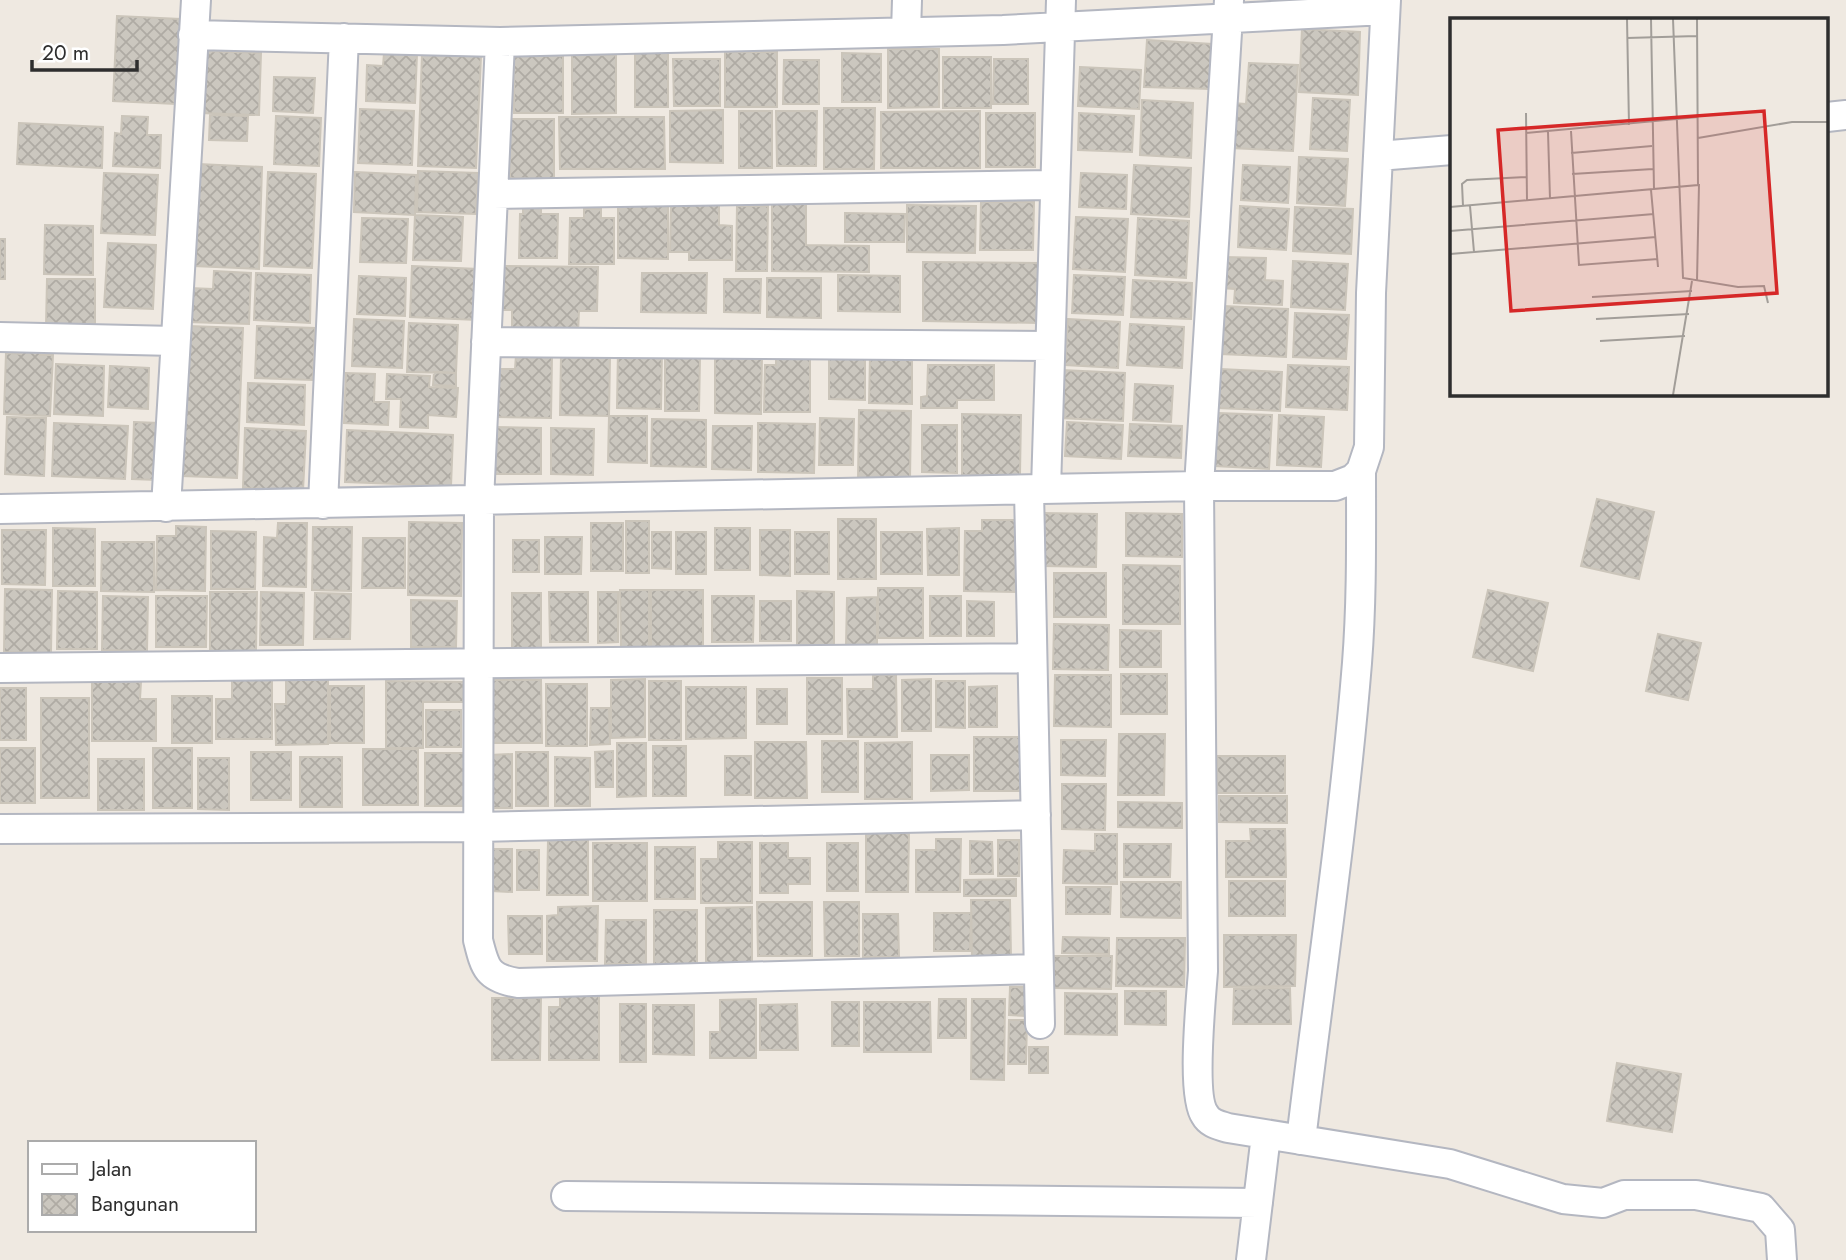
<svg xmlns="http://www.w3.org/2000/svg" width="1846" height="1260" font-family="Jost,sans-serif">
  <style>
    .building { fill: url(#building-cross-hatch); stroke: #cbc5ba; stroke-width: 2 }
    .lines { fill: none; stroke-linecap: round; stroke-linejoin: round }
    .street-casing { stroke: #b4b7c1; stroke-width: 32 }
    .street { stroke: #fff; stroke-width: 28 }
    .inset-road { fill: none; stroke: #a29e99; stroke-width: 2 }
    .view { fill: #d62828; fill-opacity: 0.15; stroke: #d62828; stroke-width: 3.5 }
    .inset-edge { fill: none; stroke: #2e2e2e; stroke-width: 3.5 }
  </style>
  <defs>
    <pattern id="building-cross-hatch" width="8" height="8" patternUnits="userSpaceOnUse" patternTransform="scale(1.75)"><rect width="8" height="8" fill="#cbc7bf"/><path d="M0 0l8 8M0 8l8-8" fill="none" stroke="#afaba4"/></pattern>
  </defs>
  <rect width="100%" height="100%" fill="#efe9e1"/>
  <!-- building -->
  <path class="building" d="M117 16 180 19 176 104 113 101Z
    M1302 29 1360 32 1358 95 1299 92Z
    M1147 40 1212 44 1210 89 1144 87Z
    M888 49H939V107L888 108Z
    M203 51 261 53 259 115 200 113Z
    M725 52H777V107H725Z
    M384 53 417 54 415 103 366 101 367 65 383 66Z
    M635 53H668V107H635Z
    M842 53 881 54V102H842Z
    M422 54 481 56 476 168 418 166Z
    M572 55H616V113L572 114Z
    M514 56H563V113H514Z
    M943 57H991V108H943Z
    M673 59H720V106H674Z
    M994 59H1028V104H993Z
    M784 60H819V104H783Z
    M1249 63 1298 65 1293 151 1231 148 1233 103 1246 104Z
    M1080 67 1141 70 1139 109 1078 106Z
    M274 77 315 78 313 113 273 111Z
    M1313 98 1350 100 1347 151 1310 149Z
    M1142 100 1193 103 1191 158 1140 155Z
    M824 108H875L874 169H824Z
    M360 109 414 111 412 165 358 163Z
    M723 110V163L670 162V111Z
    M739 111H772V168H739Z
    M776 111H817L816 166H777Z
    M980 111V168H881V112Z
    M986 113H1035V167H986Z
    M1079 113 1134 116 1132 152 1078 150Z
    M210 115 248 116 247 141 209 140Z
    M122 116 148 117 147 135H161L160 168 113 166 115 133 121 134Z
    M276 116 321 118 319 166 274 164Z
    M559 117H664L665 169H560Z
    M510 119H554V179L510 178Z
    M19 123 103 127 102 168 17 164Z
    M1299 157 1348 159 1345 206 1297 203Z
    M198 164 262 167 259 269 194 266Z
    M1134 165 1191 168 1189 217 1131 214Z
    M1243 165 1290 167 1288 203 1241 200Z
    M418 171 478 173 476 214 417 212Z
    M268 172 316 174 312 268 264 266Z
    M355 172 416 175 415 215 354 212Z
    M104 173 158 175 155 235 101 233Z
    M1081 173 1127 175 1126 209 1079 207Z
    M772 201 806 202V245L869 246V272L772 271Z
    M981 202H1034L1033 250H980Z
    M618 203H668V259L618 258Z
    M523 204H541V214H558L557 258H519L520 214H523Z
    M671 204 719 205V225L732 226V260H689V252H670Z
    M907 205 976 206 975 253 907 252Z
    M737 206H768L767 271H736Z
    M1240 206 1289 209 1286 250 1238 247Z
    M1295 207 1353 209 1351 254 1293 251Z
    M584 209H601V218H614V264H569L570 218H584Z
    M845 213 905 214 904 242H845Z
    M415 215 463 217 461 261 413 260Z
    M1076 217 1128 219 1125 272 1073 269Z
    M362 218 408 219 406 263 360 262Z
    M1138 218 1189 221 1186 278 1135 275Z
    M45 225 93 226V275L44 274Z
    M0 239H5V279H0Z
    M108 243 156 245 153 309 104 307Z
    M1224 257 1266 258 1265 280 1283 281 1282 305 1234 303 1235 289 1222 288Z
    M1293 261 1348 264 1345 310 1291 307Z
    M923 262 1039 263 1038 323 923 321Z
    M412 266 478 269 477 320 410 317Z
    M502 266 598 267 597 311H579L578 333 512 332V310H501Z
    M214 271 251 273 249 324 188 322 190 288 213 289Z
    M256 273 311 275 310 323 254 320Z
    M642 273H707L706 313 641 312Z
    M838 275 900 276V312L838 311Z
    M1074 275 1125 277 1123 315 1072 313Z
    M359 276 406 278 405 316 357 314Z
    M767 278H821V318L767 317Z
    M47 279H95V327L46 326Z
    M724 279H761L760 313 724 312Z
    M1133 280 1192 283 1191 319 1131 317Z
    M1223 306 1288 309 1286 357 1221 354Z
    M1295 313 1349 315 1346 359 1293 357Z
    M354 319 404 321 402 368 352 366Z
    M1068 319 1120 322 1118 368 1065 365Z
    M409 323 458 325 456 373 407 372Z
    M1130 324 1184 327 1182 368 1127 365Z
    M188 326 243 328 237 478 182 476Z
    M257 326 315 328 313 380 255 378Z
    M22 346 40 347V355H53L50 416 4 414 6 353 21 354Z
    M618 350 662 351 661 409 617 408Z
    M516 355 552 356 551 418 496 417 497 369H515Z
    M665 355 700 356 699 411H665Z
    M561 356 610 357 609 416 560 415Z
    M715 356H762L761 414 715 413Z
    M829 356H865V400L829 399Z
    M870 356 912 357V404L869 403Z
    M776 359H810V412H764L765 365H776Z
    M56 364 104 366 103 416 54 414Z
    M928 365H994V400H957V408H921V397L927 396Z
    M1288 365 1349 367 1347 410 1286 407Z
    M110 366 149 368 148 409 108 407Z
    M1220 369 1282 372 1280 411 1219 408Z
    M1061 370 1125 373 1123 421 1059 418Z
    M434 372 456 373V386L433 385Z
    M346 373 375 374 374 402H389L388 425 344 423Z
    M387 374 430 376 429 387 458 388 456 417 428 415V428L400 427 401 399H386Z
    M248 383 305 385 304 425 247 422Z
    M1135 384 1173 386 1171 422 1133 420Z
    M859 410 911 411 910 480H858Z
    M1218 413 1272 415 1269 469 1215 466Z
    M962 414 1021 415 1020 475H962Z
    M1279 415 1324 417 1321 467 1277 465Z
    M609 416H647V463L608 462Z
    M7 417 46 418 44 476 5 474Z
    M820 418 854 419 853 465H819Z
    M652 419 706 420V467L651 466Z
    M134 422 159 423 157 480 132 479Z
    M1067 422 1123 425 1121 459 1065 456Z
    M54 423 128 426 125 479 52 476Z
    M758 423 815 424 814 473 758 472Z
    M1130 424 1182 426 1181 458 1128 456Z
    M922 425H957V473L922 472Z
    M713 426H752L751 470 712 469Z
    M492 427 541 428V474H492Z
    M245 428 306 431 303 491 243 488Z
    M551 428 594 429 593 475 551 474Z
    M347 430 453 435 451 486 345 482Z
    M1597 499 1654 512 1639 579 1581 566Z
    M1043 513 1097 514 1096 567 1043 566Z
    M1126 513 1182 514V557L1126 556Z
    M838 519H876V579H838Z
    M982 520H1016V592L964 591 965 531H982Z
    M626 521H649V573H626Z
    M409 522 462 523 461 596 408 595Z
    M278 523H307L306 587 263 586 264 537 277 538Z
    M591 523H623V571H591Z
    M176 526 206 527 205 591 156 590 157 536H176Z
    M313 527H352L351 591 312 590Z
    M53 528 95 529V586H53Z
    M715 528H750V570H715Z
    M959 528V575H928L927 529Z
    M2 530H46L45 585 2 584Z
    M760 530H790V576L760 575Z
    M211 531 256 532 255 589H211Z
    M652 532H671V569L652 568Z
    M676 532H706V574H676Z
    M795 532H829V574H795Z
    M881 532H922V574H881Z
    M545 537H582L581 574H545Z
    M363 538H405V588H362Z
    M513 540H539V572H513Z
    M102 542H154V592L101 591Z
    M1123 565 1180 566V624H1123Z
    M1054 573H1106V617H1054Z
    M878 588H923V638H878Z
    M5 589 52 590 51 653 4 652Z
    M620 590H649V647H621Z
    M651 590H703V651H651Z
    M1488 590 1548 603 1533 671 1473 657Z
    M58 591 97 592V649H57Z
    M797 591 834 592V645H797Z
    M210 592H257L256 651H210Z
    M261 592 304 593 303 645H260Z
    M549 592H588V642H550Z
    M598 592H618V642L598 643Z
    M315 593 351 594 350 639H314Z
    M512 593H541V648H512Z
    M103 596 148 597 147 651 102 650Z
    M156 596H207L206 647H156Z
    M712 596H754L753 642H712Z
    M930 596H961V636H930Z
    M877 597V645H846L847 598Z
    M411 600 457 601 456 647H411Z
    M760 601H791V641H760Z
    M967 601 994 602V636H967Z
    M1054 624 1109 625 1108 670 1053 669Z
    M1120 630 1161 631V667H1120Z
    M1658 634 1701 643 1688 700 1646 691Z
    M1121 674H1167V714H1121Z
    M873 675H896L897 737H848L847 689H873Z
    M1055 675H1111V727L1054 726Z
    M807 678H842V734H807Z
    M645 679V737L611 738V680Z
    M931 679V731H902V680Z
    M232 680H272V739H216V699H232Z
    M286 680H328V744L276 745 275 704H286Z
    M489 680H541L542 743H489Z
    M386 681 464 682 463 702H423V748H386Z
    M649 681H681V740H649Z
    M936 681H965V728L936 727Z
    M92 682H141L140 699H156V741H92Z
    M546 684H587V746H546Z
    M330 686H364V743H330Z
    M997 686V727H969V687Z
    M686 687H746V738L686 739Z
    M0 688H26V740H0Z
    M757 689H787V724H757Z
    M172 696H212V743H172Z
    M41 698H89V798H41Z
    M591 708H609L610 744 590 745Z
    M426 710H461V747H426Z
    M1119 734H1165L1164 795H1118Z
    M974 737H1020L1021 791H974Z
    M1061 740H1106L1105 776 1061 775Z
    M822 741H858V792H822Z
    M755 742H806L807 798H755Z
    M912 742V799H865V743Z
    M617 743H646V796L617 797Z
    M653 746H686V796H653Z
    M0 748H35V803H0Z
    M153 748H192V808H153Z
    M363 749H418V805H363Z
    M613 751V787H596L595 752Z
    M251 752H291V800H251Z
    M516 752H548V806H516Z
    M425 753H464V806H425Z
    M512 754V808H490V755Z
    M931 755H969V790L931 791Z
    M725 756H751V795H725Z
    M1217 756H1285V793H1217Z
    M300 757H342V807H300Z
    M555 757 590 758V806H555Z
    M198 758H229V810L198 809Z
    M98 759H144V810H98Z
    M1062 784H1106L1105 830 1062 829Z
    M1219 796H1287V823L1219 822Z
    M1118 802 1182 803V828L1118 827Z
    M1250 829H1285L1286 877H1226V841H1251Z
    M866 832H909L908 892H866Z
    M1095 834H1117V884L1063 883 1064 850 1095 851Z
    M936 839H961L960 892H916V850H936Z
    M548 840H588V895H547Z
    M998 840H1019V876H998Z
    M970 841 992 842 993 874H970Z
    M718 842H752V903H701V859H718Z
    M593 843H647V901H593Z
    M760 843H788V858H810V884H788V893H760Z
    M827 843H858V891H827Z
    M1124 844H1171L1170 877H1124Z
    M655 847H695V899H655Z
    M492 849H512V892L492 891Z
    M517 850H539V890H517Z
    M1016 879V896H964V880Z
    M1229 881H1285V916H1229Z
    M1121 882H1181V918L1121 917Z
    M1066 887H1111L1110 914H1066Z
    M971 900H1010L1011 958H972Z
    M757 902H812V956H758Z
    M824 902H859V956H825Z
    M598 906 597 961H547V916L558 915V907Z
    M752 907V963H706V908Z
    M654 910H697V967H654Z
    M934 913H971L970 951H934Z
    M863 914H898L899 957H863Z
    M508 916H542V954H509Z
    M606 920H646V964H605Z
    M1224 935H1296L1295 986 1224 987Z
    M1063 937 1109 938V954L1062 953Z
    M1117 938H1185L1184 987 1116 986Z
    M1054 956H1112L1111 989 1053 988Z
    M1010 987H1025V1016L1009 1015Z
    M1290 988 1291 1024H1233L1234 989Z
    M1125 991H1166V1025L1125 1024Z
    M1065 993 1117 994V1035L1065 1034Z
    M560 995H599V1060H549V1007H560Z
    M492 998H541L540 1060H492Z
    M756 999V1058H710V1032H720V1000Z
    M939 999H966V1038H938Z
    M972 999H1005L1004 1080 971 1079Z
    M832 1002H859V1046H832Z
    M864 1002H930L931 1052H864Z
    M620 1004H646V1062H620Z
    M797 1004 798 1050H760V1005Z
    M653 1005H694V1055L653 1054Z
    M1009 1020H1027L1026 1064H1008Z
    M1029 1047H1048V1073H1029Z
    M1617 1063 1681 1074 1672 1132 1607 1121Z"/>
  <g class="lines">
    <!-- street casing -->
    <g class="street-casing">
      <path id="street" d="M1229 0 1199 486 1203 971C1201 999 1191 1096 1205 1115 1210 1124 1219 1125 1228 1128L1450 1164 1563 1199 1603 1203 1624 1195H1696L1761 1208 1780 1230 1782 1260
        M906 32 907 0
        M193 35 500 42 1003 30 1385 10
        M500 42 479 501 478 940C485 968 487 978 518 983L1038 969
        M1827 117 1846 115
        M1378 156 1452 150
        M493 194 1054 185
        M0 337 175 341
        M486 342 1050 346
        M1046 489 1061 0
        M1029 490 1040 1024
        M323 504 344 38
        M166 507 196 0
        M0 509 1199 486H1335L1353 479 1361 471 1369 447 1371 293 1386 0
        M0 668 1032 658
        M0 829 478 827 1036 815
        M1301 1140C1320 981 1344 823 1357 663 1362 599 1361 535 1361 471
        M566 1196 1258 1203
        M1251 1260 1266 1135"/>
    </g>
    <!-- street -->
    <use href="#street" class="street"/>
  </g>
  <!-- overview -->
  <g transform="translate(1450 18)">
    <rect width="378" height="378" fill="#efe9e1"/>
    <path class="inset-road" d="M177 1 179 107M201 1 204 172M223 1 233 260 288 269 314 268 318 285M177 20 247 18M76 95 77 183M121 113 129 247 208 241M98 114 100 181M76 115 248 99M248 120 342 104H378M121 135 202 128M122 156 203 151M201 172 208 249M13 188 12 166 17 162 77 159M20 188 24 234M0 189 248 167 247 1M0 213 204 196M0 236 206 219M247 263 249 166M142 279 242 273M146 301 239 296M150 323 235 318M223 377 242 263"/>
    <path class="view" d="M314 93 327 275 61 293 48 112Z"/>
    <rect width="378" height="378" class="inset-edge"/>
  </g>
  <!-- legend -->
  <rect x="28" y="1141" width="228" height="91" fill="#ffffff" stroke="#ababab" stroke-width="2"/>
  <rect x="42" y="1164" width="35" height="10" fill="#ffffff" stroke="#ababab" stroke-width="2"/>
  <text x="91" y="1176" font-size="21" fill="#2e2e2e">Jalan</text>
  <rect x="42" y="1194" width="35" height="21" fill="url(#building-cross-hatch)" stroke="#ababab" stroke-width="2"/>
  <text x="91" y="1211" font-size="21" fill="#2e2e2e">Bangunan</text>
  <!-- scale -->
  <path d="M32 60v10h105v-10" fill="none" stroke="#2e2e2e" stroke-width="3.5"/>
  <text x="42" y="60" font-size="21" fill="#2e2e2e" stroke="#ffffff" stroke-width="5" paint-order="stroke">20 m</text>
</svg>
